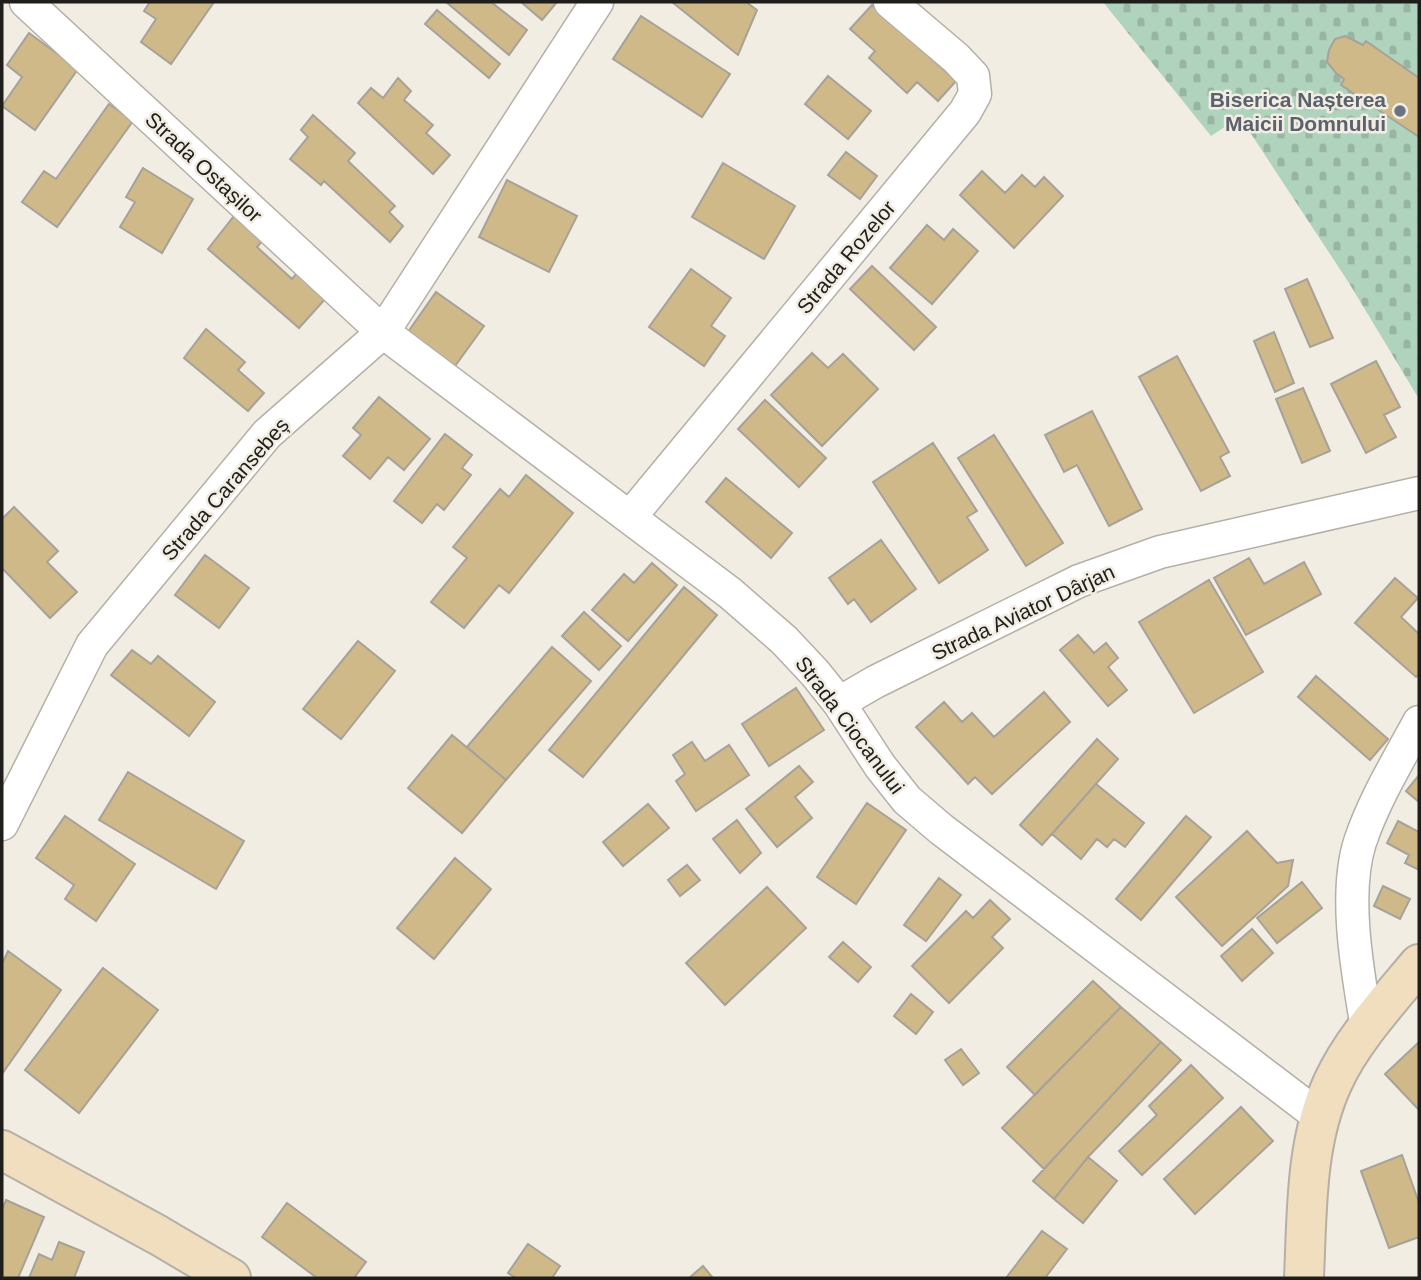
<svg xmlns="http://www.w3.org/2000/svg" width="1421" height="1280" font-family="Arial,sans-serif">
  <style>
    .cemetery { fill: url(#cemetery-stones) }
    .building { fill: #cfb988; stroke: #a6a299; stroke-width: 2 }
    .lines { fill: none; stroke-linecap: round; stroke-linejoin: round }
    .street-casing { stroke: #b5b0a7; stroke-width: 35 }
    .secondary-casing { stroke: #b5b0a7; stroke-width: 42 }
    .street { stroke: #fff; stroke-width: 32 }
    .secondary { stroke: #f1debe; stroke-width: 38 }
    .worship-dot { fill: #6b7280; stroke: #f1ede3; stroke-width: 2.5 }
    .labels { text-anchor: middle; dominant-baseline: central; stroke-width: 5; stroke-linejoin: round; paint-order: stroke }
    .worship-label { font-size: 21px; font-weight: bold; fill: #5b616d; stroke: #f1ede3; text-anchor: end }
    .street-label { font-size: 21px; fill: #1f1e1a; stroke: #f1ede3 }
  </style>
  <defs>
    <pattern id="cemetery-stones" width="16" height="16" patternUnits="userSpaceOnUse" patternTransform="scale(1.75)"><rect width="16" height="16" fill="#b0d3bd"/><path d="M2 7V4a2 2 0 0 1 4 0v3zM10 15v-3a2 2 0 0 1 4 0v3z" fill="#97b5a2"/></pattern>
  </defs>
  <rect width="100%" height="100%" fill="#f1ede3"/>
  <!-- cemetery -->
  <path class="cemetery" d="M1103 2H1419V399L1349 283 1240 117 1211 136Z"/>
  <!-- building -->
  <path class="building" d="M150 2H214L171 64 141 42 156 19 144 11Z
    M446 2H491L527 30 509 55Z
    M521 2H557L542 20Z
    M672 2H746L757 10 738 55Z
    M872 5 956 81 938 101 917 82 907 93 869 58 875 51 850 29Z
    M437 10 500 64 489 78 425 24Z
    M641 16 730 74 702 117 613 59Z
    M29 33 78 69 35 130 2 106 22 77 7 65Z
    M1345 36 1363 45 1366 41 1419 78V137L1341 85 1344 79 1336 73 1327 62 1329 50 1335 39Z
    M828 76 871 111 848 139 805 104Z
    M398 78 411 91 404 100 433 125 426 133 450 155 433 174 358 103 371 88 383 98Z
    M109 104 133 121 57 227 22 202 44 171 56 179Z
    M313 115 355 153 348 161 395 206 389 212 403 226 390 242 324 181 321 185 290 159 308 137 301 130Z
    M846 152 877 176 860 199 828 175Z
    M723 163 795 206 764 259 692 217Z
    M143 168 193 199 162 253 120 227 135 202 126 197Z
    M982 171 1005 193 1022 175 1035 187 1044 177 1063 196 1014 248 960 195Z
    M507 180 577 216 549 272 479 237Z
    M234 216 263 240 257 247 292 279 297 273 326 298 299 328 208 249Z
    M927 225 944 240 953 229 978 251 932 304 890 268Z
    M872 266 936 327 914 350 850 289Z
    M691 269 731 298 711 326 725 336 704 366 649 327Z
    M1307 279 1333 338 1310 347 1285 289Z
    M436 292 484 326 455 366 408 332Z
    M206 329 245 362 238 370 264 393 248 411 184 358Z
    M1274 332 1294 383 1275 392 1254 341Z
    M812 353 828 368 843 354 878 389 822 446 771 395Z
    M1177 356 1229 452 1220 457 1230 476 1201 491 1139 377Z
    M1376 361 1400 407 1384 415 1396 437 1366 453 1331 384Z
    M1303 388 1330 451 1302 463 1276 399Z
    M379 397 430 439 404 470 388 457 370 479 343 456 361 435 353 428Z
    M765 400 826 458 799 487 738 429Z
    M1092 411 1142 509 1109 526 1077 465 1064 472 1045 435Z
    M445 434 472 455 462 468 471 475 444 510 437 504 422 523 394 501Z
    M994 435 1063 543 1026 566 958 458Z
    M933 443 977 511 967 517 988 550 939 583 873 482Z
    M526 475 573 513 509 593 499 585 464 628 431 602 467 558 453 547 500 489 509 497Z
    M726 478 792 533 771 558 706 502Z
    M14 507 58 551 47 562 77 592 50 618 2 568V519Z
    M881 540 916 589 871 622 854 599 848 604 829 578Z
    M205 555 249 588 219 628 175 595Z
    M1249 558 1264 584 1304 562 1321 594 1246 635 1214 578Z
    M652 563 677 585 628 641 592 610 624 574 634 583Z
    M1395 578 1418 598 1401 617 1419 634V674L1416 677 1355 623Z
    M1209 580 1263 672 1194 713 1139 622Z
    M684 587 717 615 583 777 549 750Z
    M584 612 621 646 599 670 562 636Z
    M1078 635 1094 653 1106 643 1118 658 1108 667 1127 690 1108 706 1060 650Z
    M358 641 395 671 341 739 303 709Z
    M552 647 591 681 506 780 467 747Z
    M132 650 151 664 158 656 215 702 189 736 111 675Z
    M1316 676 1388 739 1370 760 1298 697Z
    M796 688 824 730 769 766 742 724Z
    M1044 692 1070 722 992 794 975 777 968 784 916 727 944 702 962 722 972 713 994 737Z
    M452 735 506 780 462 833 408 788Z
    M1097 739 1118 759 1042 845 1020 825Z
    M692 742 705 761 729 745 749 775 696 811 676 781 685 774 673 755Z
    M799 766 813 782 795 797 812 818 777 847 746 809Z
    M128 772 244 841 216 889 99 820Z
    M1419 775V802L1406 791Z
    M1096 784 1144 823 1125 847 1114 839 1107 847 1097 839 1081 859 1052 834Z
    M867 803 906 830 856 904 817 877Z
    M648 804 669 828 623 866 603 842Z
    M65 816 135 864 96 921 65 899 74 885 36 858Z
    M1186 816 1211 837 1141 920 1116 899Z
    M737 820 761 853 740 873 713 839Z
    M1398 821 1419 832V870L1405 863 1409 855 1387 843Z
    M1247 831 1277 863 1293 860 1288 886 1222 946 1176 897Z
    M455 858 491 889 434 959 397 928Z
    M687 865 700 880 680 896 668 880Z
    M939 878 961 895 926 941 904 925Z
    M1302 882 1322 908 1277 943 1257 918Z
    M1383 886 1410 899 1400 919 1374 906Z
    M767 887 806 928 725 1005 686 963Z
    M990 900 1010 919 992 937 1003 948 949 1003 912 966 966 911 973 918Z
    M1252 929 1273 953 1242 981 1221 956Z
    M843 942 871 967 858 982 829 957Z
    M8 951 61 990 2 1074V964Z
    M103 968 158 1010 79 1113 25 1070Z
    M1093 981 1121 1007 1035 1095 1007 1067Z
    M911 994 933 1012 916 1034 894 1016Z
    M1121 1007 1161 1042 1044 1169 1002 1128Z
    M1161 1042 1181 1060 1088 1157 1054 1199 1033 1181Z
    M1419 1042V1110L1385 1074Z
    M961 1049 979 1073 963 1085 945 1060Z
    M1191 1065 1223 1098 1142 1175 1119 1151 1157 1115 1149 1106Z
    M1241 1107 1273 1141 1195 1214 1164 1179Z
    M1402 1155 1419 1203V1237L1389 1248 1361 1171Z
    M1088 1157 1117 1181 1083 1223 1054 1199Z
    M6 1200 44 1217 18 1278H2V1210Z
    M287 1203 366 1262 354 1278H317L262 1237Z
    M1042 1231 1067 1249 1045 1278H1006Z
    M59 1242 84 1252 74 1278H29L39 1254 52 1260Z
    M528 1244 560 1266 552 1278H516L508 1273Z
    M703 1266 713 1278H689Z"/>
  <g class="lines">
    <!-- street casing -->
    <g class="street-casing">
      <path id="street" d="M26 2 383 332 730 593 784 640 815 673 839 703 880 766 907 800 941 829 1320 1117
        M630 517 965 112 975 94 973 76 956 58 890 2
        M839 703 875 682 1079 581 1160 552 1419 493
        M2 824 92 645 267 434 383 332 597 2
        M1367 1028C1358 974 1343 895 1360 842 1374 800 1398 761 1419 722"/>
    </g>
    <!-- secondary casing -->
    <g class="secondary-casing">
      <path id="secondary" d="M2 1150 158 1235 231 1278
        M1304 1278C1307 1213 1305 1142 1333 1082 1352 1040 1390 999 1419 964"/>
    </g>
    <!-- street -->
    <use href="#street" class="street"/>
    <!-- secondary -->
    <use href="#secondary" class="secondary"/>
  </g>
  <!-- markers -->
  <circle class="worship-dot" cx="1400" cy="111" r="7"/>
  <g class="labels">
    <!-- worship labels -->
    <g class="worship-label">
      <text x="1386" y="99">Biserica Nașterea<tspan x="1386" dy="24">Maicii Domnului</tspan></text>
    </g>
    <!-- street labels -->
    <g class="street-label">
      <text transform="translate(204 167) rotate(43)">Strada Ostașilor</text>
      <text transform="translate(846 257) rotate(-50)">Strada Rozelor</text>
      <text transform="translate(225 489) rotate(-49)">Strada Caransebeș</text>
      <text transform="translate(1023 612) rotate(-25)">Strada Aviator Dârjan</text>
      <text transform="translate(850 725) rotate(53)">Strada Ciocanului</text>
    </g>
  </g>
  <!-- border -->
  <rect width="1421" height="1280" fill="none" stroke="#1f1e1a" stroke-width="7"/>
</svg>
